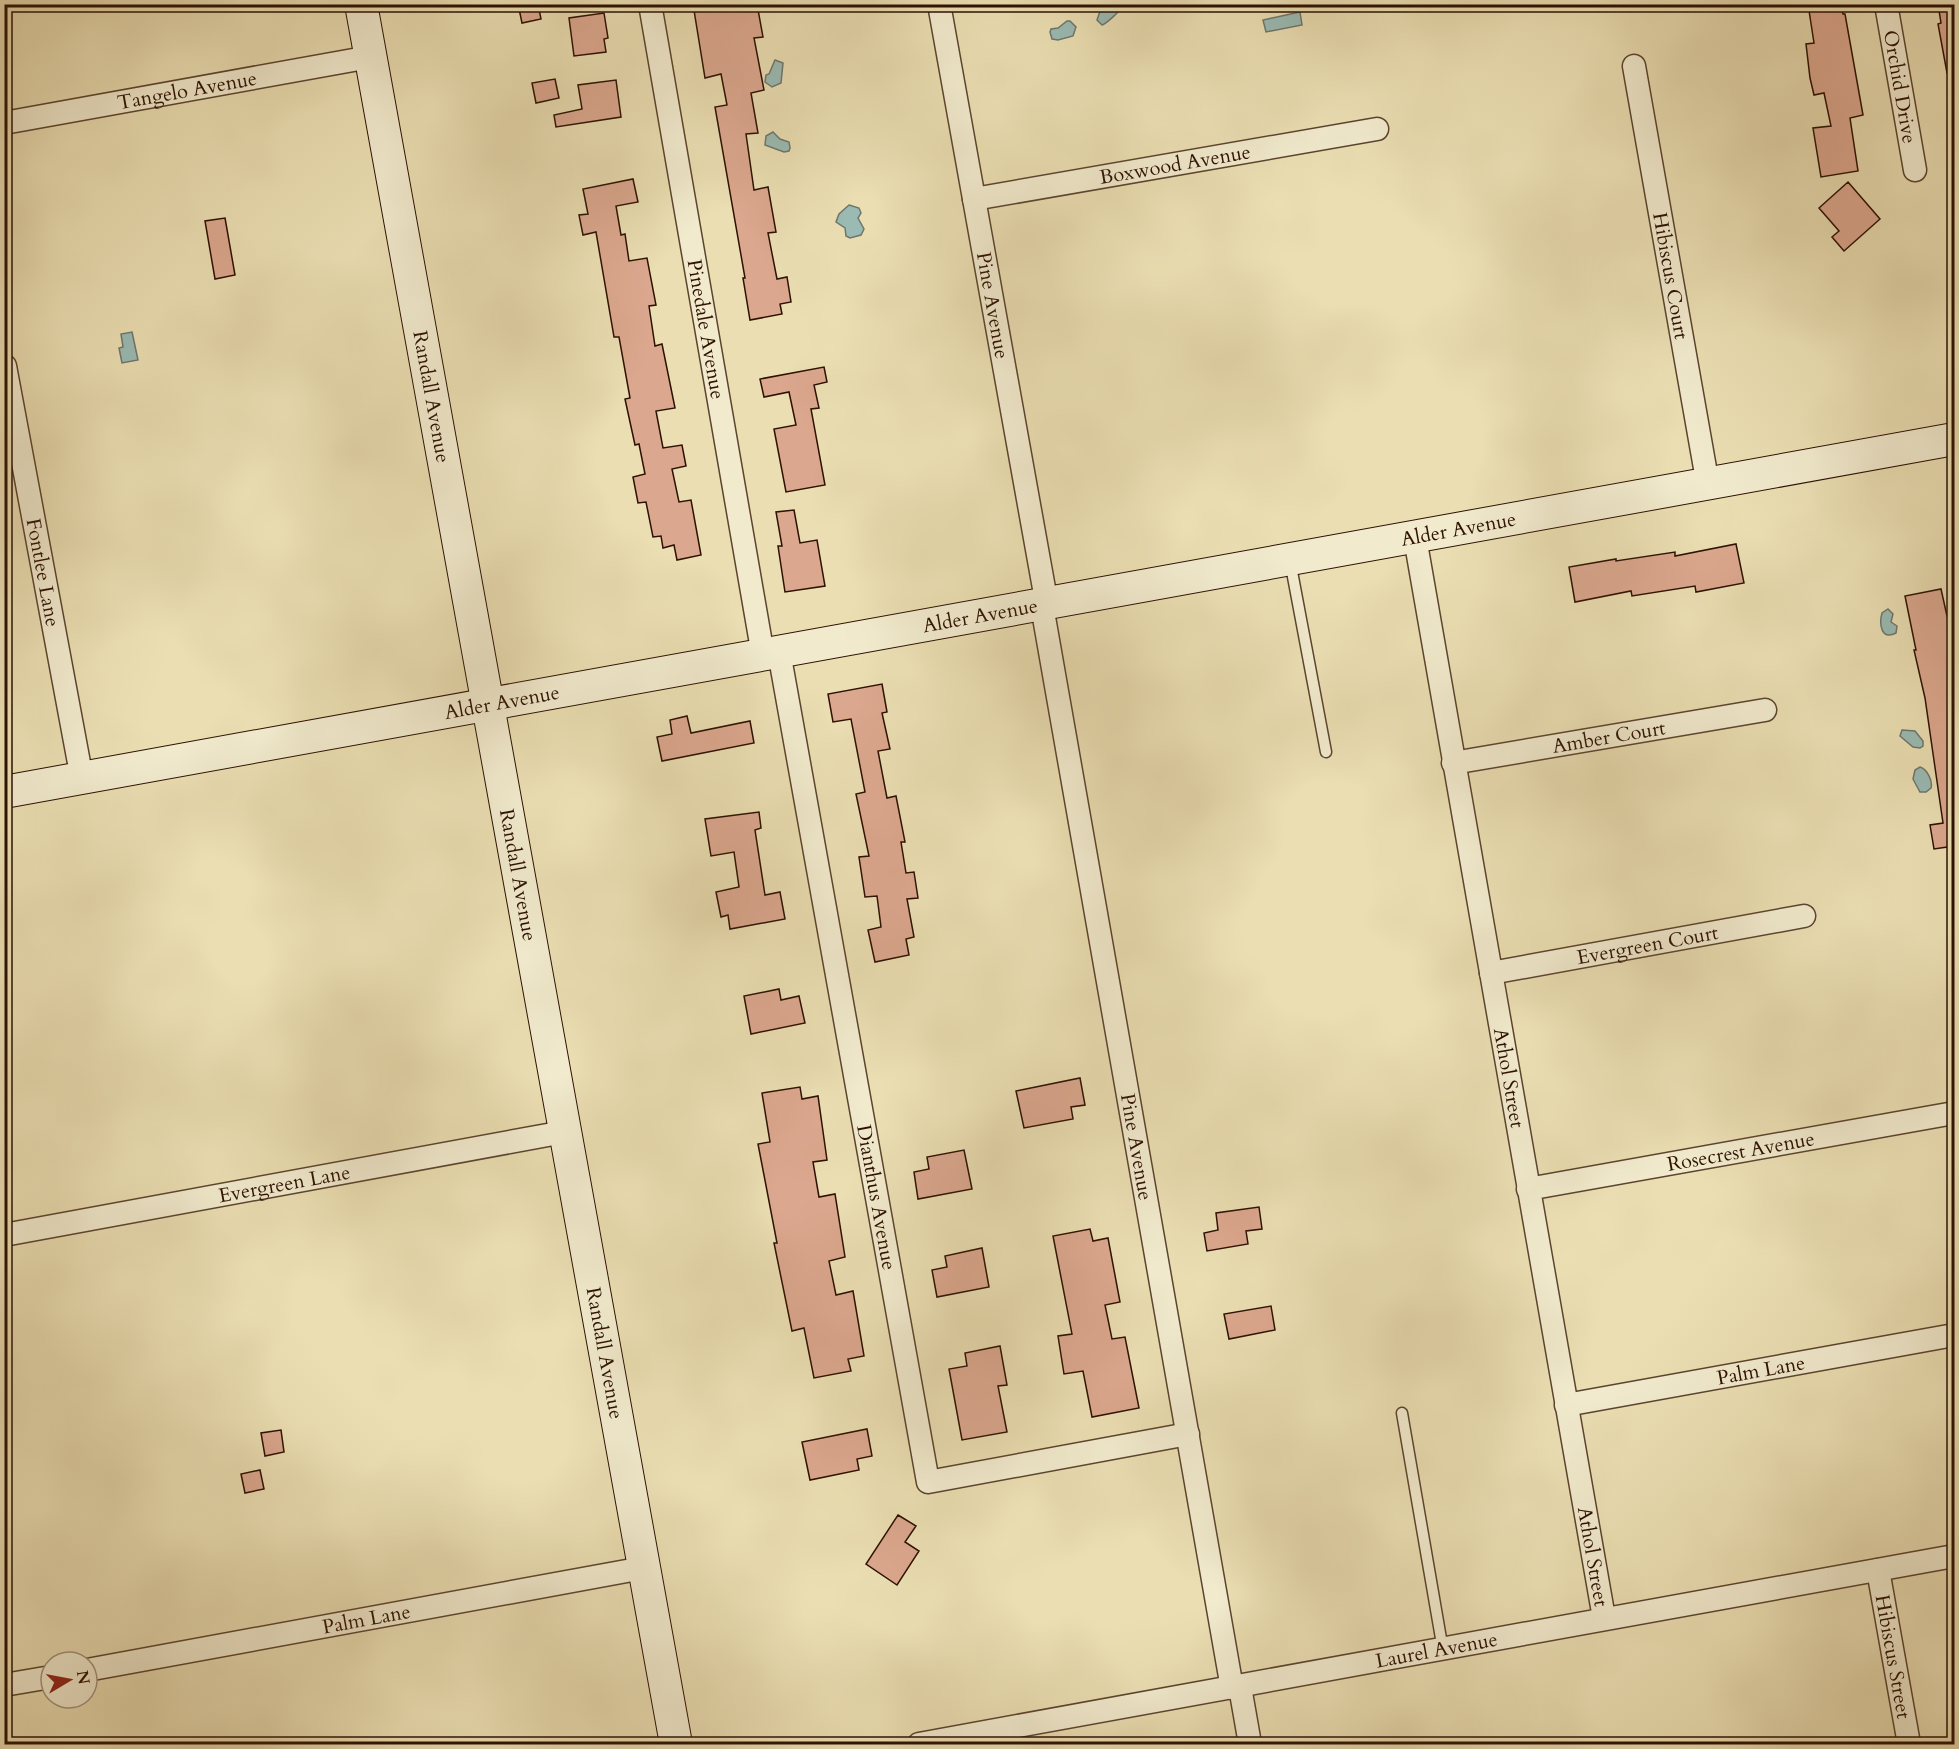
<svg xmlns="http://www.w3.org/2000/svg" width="1959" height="1749" font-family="Cardo,serif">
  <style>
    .water { fill: #9abbb4; stroke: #6e776d; stroke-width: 1.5 }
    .building { fill: #dba78e; stroke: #2d1102; stroke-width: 1.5 }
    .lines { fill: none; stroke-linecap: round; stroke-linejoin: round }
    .lane-casing { stroke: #5c442e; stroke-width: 13 }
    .street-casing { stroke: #5c442e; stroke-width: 25 }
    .secondary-casing { stroke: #2d1102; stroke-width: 34 }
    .lane { stroke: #f1eacd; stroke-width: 10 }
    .street { stroke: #f1eacd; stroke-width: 22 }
    .secondary { stroke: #f1eacd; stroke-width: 32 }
    .labels { text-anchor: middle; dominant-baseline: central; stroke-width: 5; stroke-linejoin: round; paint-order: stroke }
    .street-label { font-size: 20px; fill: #2d1102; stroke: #f1eacd }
  </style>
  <rect width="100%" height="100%" fill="#eadeb2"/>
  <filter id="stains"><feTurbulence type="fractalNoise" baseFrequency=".00333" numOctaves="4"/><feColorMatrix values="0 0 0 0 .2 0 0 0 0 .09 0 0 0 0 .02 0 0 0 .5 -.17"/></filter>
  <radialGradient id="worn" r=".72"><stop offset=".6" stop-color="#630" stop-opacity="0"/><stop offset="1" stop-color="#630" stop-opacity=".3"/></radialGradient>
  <!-- water -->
  <path class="water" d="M1102 5H1122V7C1120 11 1106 24 1102 25L1097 20Z
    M1300 12 1302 25 1266 32 1263 20Z
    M1067 21H1070L1076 27 1073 36 1058 40 1052 39 1050 32 1051 29 1058 28Z
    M775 60 783 63 781 83 772 87 765 82 766 75 769 74Z
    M773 132 780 139 789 142 790 148 789 151 784 152 765 145 766 136Z
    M849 205 859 208 861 213 858 218 864 229 861 235 850 238 846 236 845 228 836 222 839 214Z
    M132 332 138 360 122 363 119 348 123 347 121 334Z
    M1888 609 1893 614 1891 622 1897 626 1896 633C1881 641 1879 624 1882 613Z
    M1902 730 1915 731 1923 741V746L1920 748 1913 747 1900 736Z
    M1920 767C1927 769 1933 781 1931 788L1926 792H1920L1913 779 1915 770Z"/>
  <!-- building -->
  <path class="building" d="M518 4H538L541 19 522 23Z
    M693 4H757L763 37 754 38 764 90 751 93 758 133 746 134 754 190 768 187 776 232 768 233 777 279 787 277 791 302 780 304 782 314 750 320 743 278H745L715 107 727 105 721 74 705 78Z
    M1808 4H1841L1843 14H1845L1863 115 1850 118 1858 171 1821 177 1813 128 1831 126 1824 93 1814 95 1810 78 1806 44 1814 43Z
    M1938 4H1954V72L1947 73 1938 24 1941 23Z
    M604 13 608 38 604 39 606 52 574 56 569 18Z
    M555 79 559 98 536 103 532 83Z
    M616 80 621 117 556 127 554 115 582 109 578 85Z
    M633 179 638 202 616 206 621 235 625 234 629 261 647 258 656 305 649 306 655 346 662 344 675 408 656 411 663 448 682 445 686 466 672 469 679 502 691 500 701 555 677 560 674 545 663 548 661 536 653 537 646 502 638 503 633 477 645 474 639 444 635 445 625 399 630 398 619 337H614L596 232 583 235 579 215 588 214 583 189Z
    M1848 182 1880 219 1844 251 1832 237 1839 231 1819 208Z
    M225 218 235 275 215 279 205 221Z
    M824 367 827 382 814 385 819 408 811 409 825 485 786 492 774 429 796 425 789 392 764 397 760 379Z
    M794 510 800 543 817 540 825 586 785 592 778 546H782L776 512Z
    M1736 544 1744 583 1696 592 1695 586 1632 596 1631 591 1575 602 1569 567 1616 559V561L1675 552V556Z
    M1941 589 1947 616 1954 614V846L1934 849 1930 825 1943 823 1925 698 1914 650H1916L1905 596Z
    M882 684 887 712 882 713 890 749 878 751 887 798 896 796 905 842H901L906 873 914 872 918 898 907 899 914 937 906 939 909 955 875 962 868 930 881 927 877 896 865 897 859 857 869 856 856 794 865 792 851 719 833 722 828 694Z
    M687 716 691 733 750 721 754 743 662 761 657 737 672 734 670 720Z
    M759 812 761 828 755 830 765 895 780 892 785 919 730 929 728 915 721 917 716 892 739 887 734 852 711 856 705 819Z
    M779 989 781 1000 799 996 805 1023 751 1034 744 996Z
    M1080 1078 1085 1105 1071 1107 1073 1119 1024 1128 1016 1091Z
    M800 1087 802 1099 818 1096 827 1160 813 1162 819 1197 835 1194 845 1257 829 1261 836 1295 853 1291 864 1356 848 1359 851 1371 814 1378 804 1328 792 1331 774 1243H777L758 1144 770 1142 762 1093Z
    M964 1150 972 1189 918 1199 914 1172 929 1169 927 1157Z
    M1259 1207 1262 1229 1246 1231 1248 1244 1207 1251 1204 1233 1218 1230 1216 1213Z
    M1090 1229 1093 1241 1108 1238 1120 1302 1105 1305 1112 1339 1125 1337 1139 1408 1092 1417 1083 1371 1064 1374 1058 1336 1072 1334 1053 1236Z
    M982 1248 989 1287 937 1297 932 1270 947 1267 945 1256Z
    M1271 1306 1275 1330 1229 1339 1224 1314Z
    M1000 1346 1007 1385 998 1386 1007 1432 962 1440 949 1369 967 1366 965 1353Z
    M867 1429 872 1456 857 1459 859 1470 810 1480 802 1442Z
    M281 1430 284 1452 265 1456 261 1433Z
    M260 1470 264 1489 245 1493 241 1474Z
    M898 1515 916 1526 905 1542 919 1551 897 1585 866 1564Z"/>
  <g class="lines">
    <!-- lane casing -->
    <g class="lane-casing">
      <path id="lane" d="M1290 561 1326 752
        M1402 1413 1443 1650"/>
    </g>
    <!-- street casing -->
    <g class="street-casing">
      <g id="street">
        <path id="s1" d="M650 4 763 655"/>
        <path id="s2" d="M939 4 1047 605"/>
        <path id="s3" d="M1886 4 1915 170"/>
        <path id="s4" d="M1634 66 1708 485"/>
        <path id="s5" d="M4 123 370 57"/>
        <path id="s6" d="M974 199 1377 129"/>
        <path id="s7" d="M5 366 82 779"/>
        <path id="s8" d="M1415 538 1604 1618"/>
        <path id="s9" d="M1042 606 1232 1688"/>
        <path id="s10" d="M779 652 928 1482 1188 1434"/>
        <path id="s11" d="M1453 763 1765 710"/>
        <path id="s12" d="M1491 973 1804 916"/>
        <path id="s13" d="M1528 1189 1954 1113"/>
        <path id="s14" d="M4 1235 564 1132"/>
        <path id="s15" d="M1566 1405 1954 1335"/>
        <path id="s16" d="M1878 1570 1909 1744"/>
        <path id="s17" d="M87 1670 643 1568"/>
        <path d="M4 1685 51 1677"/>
        <path d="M1240 1687 1250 1744"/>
        <path id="s18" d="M919 1744C1264 1683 1609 1616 1954 1556"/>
      </g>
    </g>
    <!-- secondary casing -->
    <g class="secondary-casing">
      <g id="secondary">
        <path id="s19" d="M361 4 676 1744"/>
        <path id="s20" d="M4 792 1954 439"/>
      </g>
    </g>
    <!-- lane -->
    <use href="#lane" class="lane"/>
    <!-- street -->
    <use href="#street" class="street"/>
    <!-- secondary -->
    <use href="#secondary" class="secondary"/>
  </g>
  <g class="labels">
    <!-- street labels -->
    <g class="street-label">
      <text stroke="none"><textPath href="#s3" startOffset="84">Orchid Drive</textPath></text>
      <text stroke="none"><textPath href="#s5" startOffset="186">Tangelo Avenue</textPath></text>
      <text stroke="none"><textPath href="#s6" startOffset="204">Boxwood Avenue</textPath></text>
      <text stroke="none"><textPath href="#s4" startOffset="213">Hibiscus Court</textPath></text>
      <text stroke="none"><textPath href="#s2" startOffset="306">Pine Avenue</textPath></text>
      <text stroke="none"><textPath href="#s1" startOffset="330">Pinedale Avenue</textPath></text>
      <text stroke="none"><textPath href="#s19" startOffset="399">Randall Avenue</textPath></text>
      <text stroke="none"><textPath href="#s20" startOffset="1478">Alder Avenue</textPath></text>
      <text stroke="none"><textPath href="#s7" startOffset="210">Fontlee Lane</textPath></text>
      <text stroke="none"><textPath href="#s20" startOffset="992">Alder Avenue</textPath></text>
      <text stroke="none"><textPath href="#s20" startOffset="506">Alder Avenue</textPath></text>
      <text stroke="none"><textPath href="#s11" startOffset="158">Amber Court</textPath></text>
      <text stroke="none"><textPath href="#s19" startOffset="885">Randall Avenue</textPath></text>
      <text stroke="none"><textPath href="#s12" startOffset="159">Evergreen Court</textPath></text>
      <text stroke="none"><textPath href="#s8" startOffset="548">Athol Street</textPath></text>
      <text stroke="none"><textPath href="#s9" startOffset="549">Pine Avenue</textPath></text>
      <text stroke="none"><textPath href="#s13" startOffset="216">Rosecrest Avenue</textPath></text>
      <text stroke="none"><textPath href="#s14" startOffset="285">Evergreen Lane</textPath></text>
      <text stroke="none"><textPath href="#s10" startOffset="554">Dianthus Avenue</textPath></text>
      <text stroke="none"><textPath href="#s19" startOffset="1371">Randall Avenue</textPath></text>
      <text stroke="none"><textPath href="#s15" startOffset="198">Palm Lane</textPath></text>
      <text stroke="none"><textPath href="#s8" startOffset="1034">Athol Street</textPath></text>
      <text stroke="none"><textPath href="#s17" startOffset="284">Palm Lane</textPath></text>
      <text stroke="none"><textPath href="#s18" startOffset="526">Laurel Avenue</textPath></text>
      <text stroke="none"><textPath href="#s16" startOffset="88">Hibiscus Street</textPath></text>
    </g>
  </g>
  <!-- margin -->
  <rect width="1959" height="1749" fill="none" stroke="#eadeb2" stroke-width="24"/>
  <rect x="6" y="6" width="1947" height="1737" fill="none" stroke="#2d1102" stroke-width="3"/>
  <rect x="12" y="12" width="1935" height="1725" fill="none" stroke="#2d1102" stroke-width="1.5"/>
  <!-- north arrow -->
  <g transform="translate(69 1680) rotate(80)"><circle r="28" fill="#f1eacd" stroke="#a3937c" stroke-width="1.5"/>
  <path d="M0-4.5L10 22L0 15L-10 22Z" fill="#8f2418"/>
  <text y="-9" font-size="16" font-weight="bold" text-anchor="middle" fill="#2d1102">N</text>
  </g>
  <rect width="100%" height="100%" filter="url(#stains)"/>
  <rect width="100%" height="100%" fill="url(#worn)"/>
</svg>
